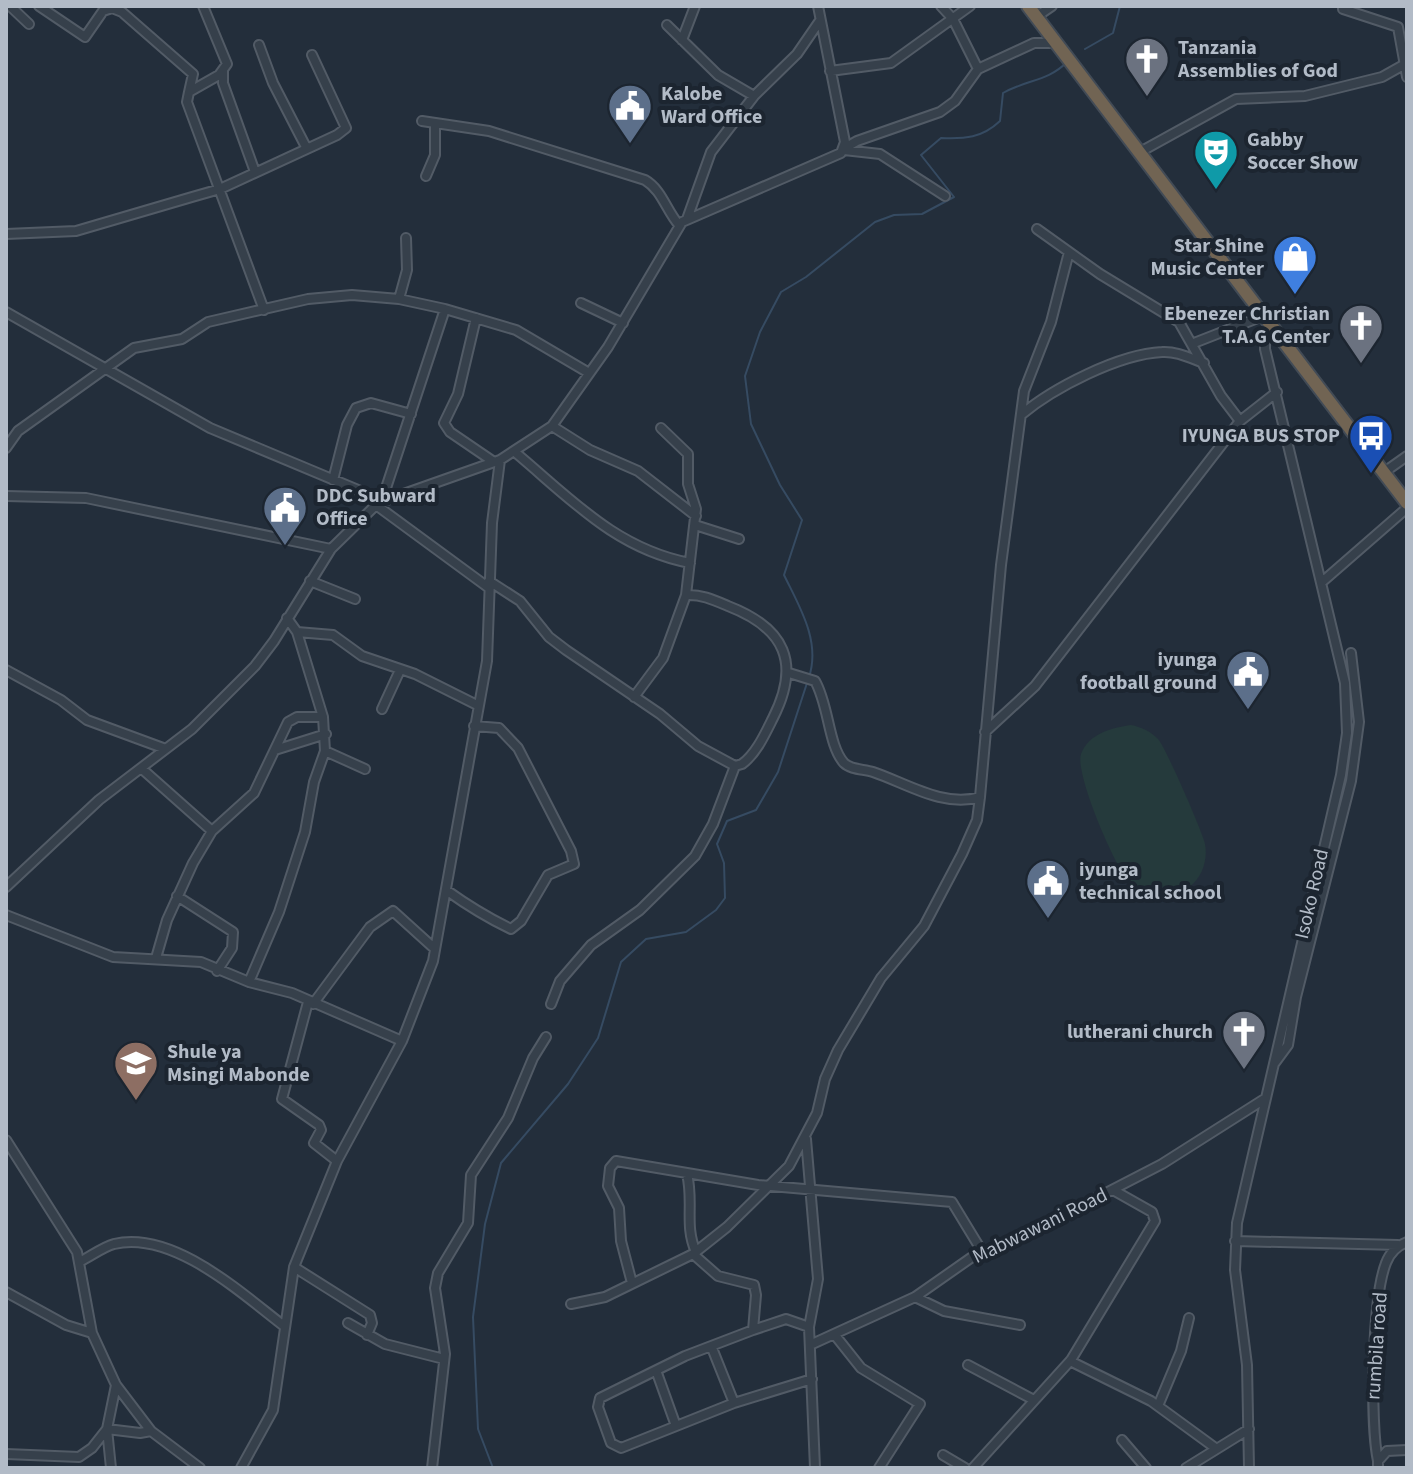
<svg xmlns="http://www.w3.org/2000/svg" width="1413" height="1474" font-family="'Source Sans 3',sans-serif">
  <style>
    .green { fill: #253a3c }
    .lines { fill: none; stroke-linecap: round; stroke-linejoin: round }
    .stream { stroke: #364b62; stroke-width: 2 }
    .minor-casing { stroke: #525b66; stroke-width: 12 }
    .highway-casing { stroke: #424b56; stroke-width: 16 }
    .minor { stroke: #36404b; stroke-width: 8 }
    .highway { stroke: #716453; stroke-width: 12 }
    .labels { text-anchor: middle; dominant-baseline: central; stroke-width: 8; stroke-linejoin: round; paint-order: stroke }
    .poi-label { font-size: 20px; font-weight: bold; fill: #b2bbc7; stroke: #1c2530; text-anchor: start }
    .street-label { font-size: 20px; fill: #b2bbc7; stroke: #1c2530 }
  </style>
  <rect width="100%" height="100%" fill="#232e3b"/>
  <!-- green -->
  <path class="green" d="M1131 725C1141 727 1150 731 1158 739 1166 748 1202 831 1205 844 1208 860 1202 878 1189 887 1174 897 1153 904 1137 893 1120 881 1074 774 1081 754 1089 733 1112 728 1131 725Z"/>
  <g class="lines">
    <!-- stream -->
    <path class="stream" d="M1085 49 1113 33 1120 6
      M809 677C821 641 799 606 784 575L802 520 780 485 751 424 745 376 760 332 781 292 806 277 875 222 894 215 922 214 954 197 921 155 941 138C965 139 982 138 1000 121L1003 93C1028 79 1047 82 1067 62
      M493 1468 478 1429 473 1317 485 1224 501 1163 568 1084 598 1038 621 962 646 939 686 932 716 910 725 898 724 863 717 844 727 821 756 810 778 772 807 683"/>
    <!-- minor casing -->
    <g class="minor-casing">
      <path id="minor" d="M10 6 29 24
        M39 6 85 37 103 11 112 8 122 12 193 74 189 92
        M203 6 227 64 219 75 189 92 187 102 264 310
        M941 6 953 19 978 69
        M1343 9 1398 27 1407 77
        M1036 17 1052 6
        M667 25 718 75 754 96
        M682 40 695 6
        M259 45 273 83 307 149
        M223 71V83L255 172
        M830 71 891 63 970 6
        M422 121 489 131 645 180C662 190 666 210 679 225
        M843 149 857 141 940 112 955 101 978 69 1034 43H1052
        M844 150 880 154 945 196
        M1140 152 1236 99 1305 96 1382 77 1407 63
        M426 176 435 155V123
        M687 219 711 152 754 96 797 54 819 22
        M1037 229 1100 274 1179 322 1221 396 1240 421
        M6 234 76 231 192 197 220 189 337 135 346 128 312 55
        M399 299 407 270 406 238
        M581 303 623 323
        M6 312 210 428 382 500
        M476 318 458 394 444 423 450 432 494 462
        M1194 343 1263 316
        M1021 415C1053 388 1119 354 1162 352 1176 351 1190 358 1204 363
        M552 426 590 450 638 471 696 516
        M6 448 18 431 134 348 182 339 208 322 308 299 352 295 399 299 445 309 516 330 589 373
        M516 453C571 499 616 549 690 563
        M1383 473 1407 456
        M333 480 347 425 356 408 371 403 411 414
        M6 496 86 498 331 549
        M387 498 386 488 445 309
        M376 505 489 588
        M695 525 739 539
        M310 581 355 599
        M489 581 520 601 549 637 566 650 660 714 698 746 735 766 742 764C756 754 765 734 773 718 801 663 785 628 728 606 714 600 701 594 686 595
        M1322 582 1407 508
        M297 632 333 635 362 656 415 674 477 705
        M6 670 61 700 87 720 163 748
        M789 673 815 681C829 705 828 745 844 763 851 770 864 769 873 772 906 783 943 808 980 797
        M634 697 663 658 686 595 696 509 688 484V454L661 428
        M382 709 400 670
        M985 732 1035 686 1240 421 1277 392
        M275 750 326 734
        M325 751 365 769
        M141 768 212 831
        M6 887 99 800 192 729 255 666 274 641 331 549 378 503 500 460 552 426 608 347 682 222 841 153 845 142 818 6
        M446 890C467 905 488 918 511 929L521 921 548 875 574 864 571 851 518 748 499 728 474 726
        M177 896 233 932 232 948 217 971
        M6 915 113 957 201 962 249 982 292 993 402 1041
        M156 958 167 920 193 863 212 831 254 793 288 722 297 717H323
        M249 982 279 912 305 832 314 782 325 751 323 717 297 632 287 618
        M308 1002 282 1099 319 1125 321 1130 314 1143 337 1161
        M313 1004 370 927 393 911 435 949
        M551 1004 560 981 591 945 640 910 695 856 713 824 735 766
        M1274 1064 1288 1045 1296 997 1351 781 1359 722 1351 653
        M806 1139 818 1279 809 1327 815 1468
        M6 1140 77 1252 92 1333 116 1385 151 1431 200 1468
        M687 1174C694 1202 684 1226 696 1252
        M1235 1241 1398 1245
        M693 1254 718 1276 754 1285 756 1295 753 1330
        M81 1261C91 1256 103 1247 114 1244 173 1230 241 1293 284 1326
        M294 1267 370 1315 372 1323 367 1335
        M632 1283 621 1241 619 1208 608 1186 610 1168 616 1161 758 1185 952 1202 983 1253
        M6 1292 66 1325 92 1333
        M915 1297 944 1311 1020 1325
        M571 1304 605 1297 693 1254 727 1227 789 1166 817 1113 825 1079 838 1050 881 978 924 926 962 854 977 820 980 797 1001 565 1024 391 1051 322 1069 252
        M348 1323 385 1344 444 1359
        M809 1327 786 1319 753 1330 685 1356 600 1398 598 1407 611 1443 621 1448 734 1403 812 1379
        M834 1334 861 1368 920 1404 879 1468
        M810 1345 915 1297 975 1255 994 1251 1162 1164 1266 1098
        M712 1348 734 1403
        M1070 1361 1151 1401 1214 1447
        M968 1365 1034 1400
        M657 1373 676 1426
        M1158 1406 1181 1351 1189 1318
        M1122 1440 1146 1468
        M6 1454 79 1457 92 1448 107 1429 140 1433 151 1431
        M943 1455 965 1468
        M1378 1461C1370 1423 1372 1298 1386 1263 1390 1252 1397 1246 1407 1242
        M111 1468 107 1429 116 1385
        M241 1468 273 1410 294 1267 337 1161 402 1041 433 961 487 661 492 523 500 460
        M432 1468 445 1354 435 1288 438 1273 468 1223 471 1175 508 1118 533 1058 546 1037
        M973 1468 1071 1360 1155 1221 1152 1212 1113 1190
        M1186 1468 1249 1429
        M1249 1468 1247 1365 1235 1270 1237 1223 1341 775 1347 733 1345 683 1265 349V337L1270 325
        M1378 1468V1461L1387 1451 1407 1450"/>
    </g>
    <!-- highway casing -->
    <g class="highway-casing">
      <path id="highway" d="M1028 6C1154 171 1280 338 1407 503"/>
    </g>
    <!-- minor -->
    <use href="#minor" class="minor"/>
    <!-- highway -->
    <use href="#highway" class="highway"/>
  </g>
  <!-- icons -->
  <defs>
    <g id="church-pin" transform="scale(2.3)"><path d="M0 17L-7.5 6A9.5 9.5 0 1 1 7.5 6Z" fill="#6b7280" stroke="#1c2530"/><path d="M-1.2-6h2.4v3.5h3.3v2.4h-3.3V6h-2.4V-.1h-3.3v-2.4h3.3Z" fill="#fff"/></g>
    <g id="civic-pin" transform="scale(2.3)"><path d="M0 17L-7.5 6A9.5 9.5 0 1 1 7.5 6Z" fill="#5c6f8a" stroke="#1c2530"/><path d="M-.6-6.5H3V-4.5H.6V-3L4-1V1h2V6H-6V1h2V-1L-.6-3ZM-1.2 2.5V6h2.4V2.5Z" fill="#fff"/></g>
    <g id="theatre-pin" transform="scale(2.3)"><path d="M0 17L-7.5 6A9.5 9.5 0 1 1 7.5 6Z" fill="#0f9aa8" stroke="#1c2530"/><path d="M-5-5.5Q0-4 5-5.5V0Q5 5 0 6Q-5 5-5 0ZM-3.3-2.5H-1v1.5H-3.3ZM1-2.5H3.3v1.5H1ZM-2.8 1Q0 5.5 2.8 1Z" fill="#fff"/></g>
    <g id="shop-pin" transform="scale(2.3)"><path d="M0 17L-7.5 6A9.5 9.5 0 1 1 7.5 6Z" fill="#3f7fe0" stroke="#1c2530"/><path d="M-5-2.5h2.3a2.7 3.5 0 0 1 5.4 0H5L5.5 6h-11ZM-1.5-2.5h3a1.5 2.3 0 0 0-3 0Z" fill="#fff"/></g>
    <g id="bus-pin" transform="scale(2.3)"><path d="M0 17L-7.5 6A9.5 9.5 0 1 1 7.5 6Z" fill="#1a4fb4" stroke="#1c2530"/><path d="M-5-6H5V4H4V6H2V4H-2V6H-4V4H-5ZM-3.5-4V0h7V-4ZM-3.5 1.2v1.5H-2V1.2ZM2 1.2v1.5H3.5V1.2Z" fill="#fff"/></g>
    <g id="school-pin" transform="scale(2.3)"><path d="M0 17L-7.5 6A9.5 9.5 0 1 1 7.5 6Z" fill="#8d6e63" stroke="#1c2530"/><path d="M0-5L7-2L0 1L-7-2ZM-4 1L0 2.5L4 1V4Q0 6-4 4Z" fill="#fff"/></g>
  </defs>
  <g fill-rule="evenodd">
    <use href="#church-pin" x="1147" y="59"/>
    <use href="#civic-pin" x="630" y="106"/>
    <use href="#theatre-pin" x="1216" y="152"/>
    <use href="#shop-pin" x="1295" y="257"/>
    <use href="#church-pin" x="1361" y="326"/>
    <use href="#bus-pin" x="1371" y="436"/>
    <use href="#civic-pin" x="285" y="508"/>
    <use href="#civic-pin" x="1248" y="672"/>
    <use href="#civic-pin" x="1048" y="881"/>
    <use href="#church-pin" x="1244" y="1032"/>
    <use href="#school-pin" x="136" y="1063"/>
  </g>
  <g class="labels">
    <!-- poi labels -->
    <g class="poi-label">
      <text x="1178" y="48">Tanzania<tspan x="1178" dy="23">Assemblies of God</tspan></text>
      <text x="661" y="94">Kalobe<tspan x="661" dy="23">Ward Office</tspan></text>
      <text x="1247" y="140">Gabby<tspan x="1247" dy="23">Soccer Show</tspan></text>
      <text x="1264" y="246" text-anchor="end">Star Shine<tspan x="1264" dy="23">Music Center</tspan></text>
      <text x="1330" y="314" text-anchor="end">Ebenezer Christian<tspan x="1330" dy="23">T.A.G Center</tspan></text>
      <text x="1340" y="436" text-anchor="end">IYUNGA BUS STOP</text>
      <text x="316" y="496">DDC Subward<tspan x="316" dy="23">Office</tspan></text>
      <text x="1217" y="660" text-anchor="end">iyunga<tspan x="1217" dy="23">football ground</tspan></text>
      <text x="1079" y="870">iyunga<tspan x="1079" dy="23">technical school</tspan></text>
      <text x="1213" y="1032" text-anchor="end">lutherani church</text>
      <text x="167" y="1052">Shule ya<tspan x="167" dy="23">Msingi Mabonde</tspan></text>
    </g>
    <!-- street labels -->
    <g class="street-label">
      <text transform="translate(1312 894) rotate(-77)">Isoko Road</text>
      <text transform="translate(1040 1226) rotate(-26)">Mabwawani Road</text>
      <text transform="translate(1377 1346) rotate(-86)">rumbila road</text>
    </g>
  </g>
  <!-- border -->
  <rect width="1413" height="1474" fill="none" stroke="#b2bbc7" stroke-width="16"/>
</svg>
